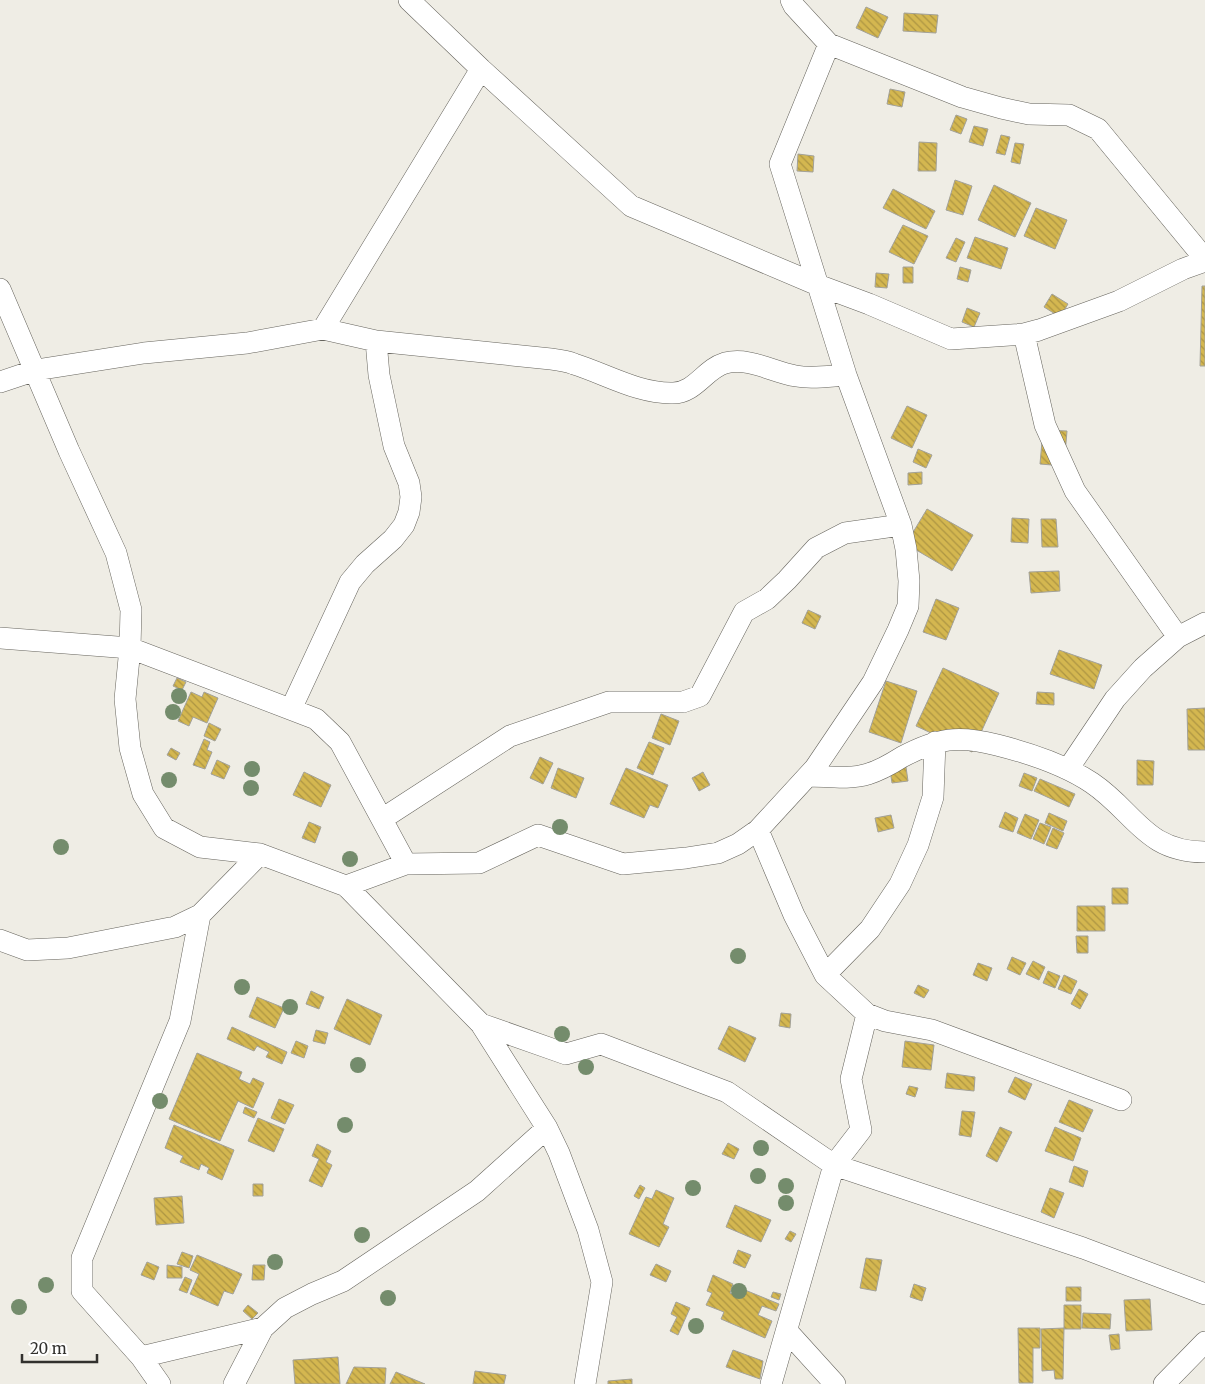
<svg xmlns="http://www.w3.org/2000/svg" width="1205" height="1384" font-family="Merriweather,serif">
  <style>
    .building { fill: url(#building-back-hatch); stroke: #a2a199 }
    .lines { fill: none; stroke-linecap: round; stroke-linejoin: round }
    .minor-casing { stroke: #66645d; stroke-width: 22 }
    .minor { stroke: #fff; stroke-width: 21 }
    .tree { fill: #748c6c }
  </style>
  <defs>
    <pattern id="building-back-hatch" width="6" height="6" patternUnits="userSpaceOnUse" patternTransform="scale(1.25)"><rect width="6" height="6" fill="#d4b750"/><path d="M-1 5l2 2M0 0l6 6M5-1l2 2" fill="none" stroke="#ad9543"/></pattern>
  </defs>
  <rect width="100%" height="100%" fill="#efede5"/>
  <!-- building -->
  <path class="building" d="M866 7 888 17 878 38 856 28Z
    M904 13 938 15 936 33 903 31Z
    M890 89 905 92 902 107 887 104Z
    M956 115 967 119 961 134 950 130Z
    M974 126 988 129 983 146 969 142Z
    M1001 135 1010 137 1005 155 996 153Z
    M919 142 937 143 936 171H918Z
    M1015 143 1024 144 1020 164 1011 162Z
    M798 154 814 156 813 172 797 171Z
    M955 180 972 186 963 215 946 210Z
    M994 185 1031 203 1015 237 978 220Z
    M893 189 935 211 926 229 883 208Z
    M1036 208 1067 220 1055 249 1024 236Z
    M903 225 928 236 914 264 889 252Z
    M975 237 1008 248 1001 269 967 258Z
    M956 238 965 242 956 262 946 258Z
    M903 267H913V283H903Z
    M960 267 971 270 968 282 957 279Z
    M876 273 889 274 887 288 875 287Z
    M1202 286H1205V366H1200Z
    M1052 294 1068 304 1060 317 1044 307Z
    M967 308 980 313 974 327 962 322Z
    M907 406 927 415 912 448 891 438Z
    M1043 430 1067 431 1064 466 1040 464Z
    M918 449 932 455 926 468 913 462Z
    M922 472V484L908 485V473Z
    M927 509 973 535 952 571 906 544Z
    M1012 518 1029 519 1028 543 1011 542Z
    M1041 519H1056L1058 547H1042Z
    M1059 571 1060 591 1031 593 1029 572Z
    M936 599 959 608 946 640 923 632Z
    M808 610 821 616 815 629 802 623Z
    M1059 650 1102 665 1094 689 1050 674Z
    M943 668 999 693 972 752 916 726Z
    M177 678 186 682 182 690 173 686Z
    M886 681 917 691 901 743 869 732Z
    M191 692 202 697 204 692 218 698 207 723 193 717 189 726 178 721Z
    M1037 692 1054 693V705L1036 704Z
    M1205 708V750H1188L1187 709Z
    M661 714 679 721 670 745 652 738Z
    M209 723 221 729 215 741 204 736Z
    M204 739 210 742 207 750 212 752 205 769 193 765Z
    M649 742 664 748 653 775 637 768Z
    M171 748 180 753 176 760 167 755Z
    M540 757 553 763 543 784 530 778Z
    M217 760 230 766 224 779 211 774Z
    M1137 760 1154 761 1153 785H1137Z
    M906 767 908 781 892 783 890 770Z
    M558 768 584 778 576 798 551 788Z
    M626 768 668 785 658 808 650 805 644 818 610 804Z
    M304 772 331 785 321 807 293 795Z
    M703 772 710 785 699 791 692 778Z
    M1024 773 1037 778 1032 791 1019 786Z
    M1040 779 1075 794 1069 807 1034 791Z
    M1005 812 1018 818 1013 832 999 827Z
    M1049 813 1067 821 1063 831 1045 823Z
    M1025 814 1039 820 1031 839 1017 833Z
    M891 815 894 828 878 832 875 818Z
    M309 822 321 827 315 843 302 838Z
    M1040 823 1051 827 1044 844 1033 839Z
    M1053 828 1064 833 1057 849 1046 845Z
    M1112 888H1128V904H1112Z
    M1077 906H1105V931H1077Z
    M1076 936H1088V953H1077Z
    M1012 957 1026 963 1020 975 1007 969Z
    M1033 961 1045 967 1039 980 1026 974Z
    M978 963 992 968 987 981 973 975Z
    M1048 971 1060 976 1055 988 1043 983Z
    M1064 975 1077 981 1071 994 1058 989Z
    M918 985 929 990 924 998 914 993Z
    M1079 989 1088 994 1080 1009 1071 1004Z
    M311 991 324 997 319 1009 306 1004Z
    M257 997 284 1008 275 1028 249 1017Z
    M347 999 382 1015 370 1045 334 1029Z
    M781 1013 791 1014 790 1028 779 1026Z
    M729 1026 756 1038 745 1062 718 1049Z
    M232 1027 287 1052 282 1064 266 1057 269 1052 257 1046 254 1051 227 1039Z
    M316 1030 328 1033 325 1044 313 1041Z
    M296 1041 308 1046 304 1058 291 1053Z
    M905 1041 934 1045 931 1070 902 1067Z
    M197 1053 242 1072 239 1079 250 1084 253 1078 264 1083 253 1108 238 1101 220 1141 169 1119Z
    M947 1073 975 1077 974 1091 945 1088Z
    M1015 1077 1032 1084 1025 1100 1008 1092Z
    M909 1086 918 1088 915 1097 906 1094Z
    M279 1099 294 1105 285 1124 271 1118Z
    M1069 1100 1093 1110 1083 1132 1059 1122Z
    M245 1107 257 1112 254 1118 243 1113Z
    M962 1111 975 1112 971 1137 959 1135Z
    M258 1118 284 1129 274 1152 248 1141Z
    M174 1125 234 1150 222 1180 207 1173 209 1168 201 1164 199 1170 180 1162 183 1156 165 1148Z
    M1000 1127 1012 1132 997 1162 986 1156Z
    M1055 1127 1081 1138 1073 1161 1045 1151Z
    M728 1143 739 1149 734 1159 722 1154Z
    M317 1144 331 1151 326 1162 332 1165 322 1187 309 1181 319 1159 312 1156Z
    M1074 1166 1088 1171 1083 1187 1069 1182Z
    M253 1184H263V1196H253Z
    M640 1185 645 1188 639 1199 634 1196Z
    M1050 1188 1064 1193 1054 1218 1041 1212Z
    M656 1190 674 1198 663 1224 669 1227 659 1247 629 1234 646 1197 652 1199Z
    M182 1196 184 1223 156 1225 154 1198Z
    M735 1205 771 1220 761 1242 726 1227Z
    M790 1231 796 1234 791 1242 785 1239Z
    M738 1250 751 1255 745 1268 733 1263Z
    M182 1252 193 1256 189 1268 177 1264Z
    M197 1255 242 1274 233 1294 224 1291 218 1306 190 1294 199 1274 190 1270Z
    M866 1258 882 1260 876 1291 860 1288Z
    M147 1262 159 1267 154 1280 141 1275Z
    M656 1264 671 1271 666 1282 650 1275Z
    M167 1265 182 1267V1278H167Z
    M253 1265H265L264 1280H252Z
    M713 1275 733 1284 730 1293 742 1298 745 1290 779 1304 776 1311 762 1306 758 1315 772 1321 765 1338 721 1319 724 1312 706 1305 712 1293 707 1291Z
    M185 1277 192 1280 187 1293 179 1290Z
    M914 1284 926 1288 922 1301 910 1297Z
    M1066 1287H1081V1301H1066Z
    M773 1292 781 1294 779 1300 771 1297Z
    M1150 1299 1152 1330 1126 1331 1124 1300Z
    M676 1302 690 1308 678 1335 670 1331 677 1317 671 1314Z
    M248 1305 258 1313 252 1319 243 1311Z
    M1064 1305H1081V1329H1064Z
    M1083 1313 1111 1314 1110 1329 1082 1328Z
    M1018 1328H1040V1348H1033V1383H1019Z
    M1064 1328 1063 1379H1055L1054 1370 1042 1371 1041 1329Z
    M1119 1334 1120 1349 1111 1350 1109 1335Z
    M733 1350 763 1361 760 1379 726 1367Z
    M338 1357 340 1384H295L293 1360Z
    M354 1367 386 1368 385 1384H346Z
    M475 1371 506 1375 504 1384H473Z
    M396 1372 425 1384H390Z
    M632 1379V1384H608V1381Z"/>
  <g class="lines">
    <!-- minor casing -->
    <g class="minor-casing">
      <path id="minor" d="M829 44 962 97 1001 108 1029 114 1069 115 1098 129 1205 259
        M481 69 631 206 818 285 869 304 951 339 1024 334 1039 330 1119 301 1183 269 1205 261
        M0 289 69 451 116 553 131 610 130 648 125 699 130 748 143 794 164 828 200 847 260 854 346 886 481 1024 547 1128 559 1153 588 1230 602 1282 585 1384
        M323 329 481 69 409 0
        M1024 334 1045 425 1075 491 1178 637
        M0 382 36 370 144 353 247 343 323 329 376 341 551 359C559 360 567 361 574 364 606 374 639 394 673 393 695 393 705 369 725 363 750 357 772 372 796 376 812 379 830 376 846 375
        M0 638 130 648 316 719 340 742 406 864
        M291 709 350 582 365 564 393 539 404 525 409 512 411 497 409 483 394 446 379 375 376 341
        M1068 769 1115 699 1143 668 1178 637 1205 623
        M808 776C827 776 849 780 868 774 881 770 891 764 902 757 938 738 958 735 997 745 1029 753 1065 765 1092 783 1135 812 1145 852 1205 852
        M382 819 510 736 609 702H683L700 696 744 612 767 599 787 580 816 548 845 533 901 525
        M758 830 794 915 825 975 867 1014 851 1079 861 1130 834 1165 771 1384
        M346 886 406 864 479 863 538 835 623 864 686 858 718 853 738 844 758 830 815 768 873 682 898 630 908 606 909 581 906 549 901 525 846 375 780 164 829 44 794 6 791 0
        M0 940 27 950 68 948 175 927 200 915 260 854
        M825 975 870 929 900 884 918 845 933 797 935 742
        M867 1014 885 1021 932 1030 1121 1100
        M481 1024 566 1054 601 1044 727 1092 834 1165 1083 1248 1205 1294
        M787 1331 835 1384
        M141 1357 263 1328
        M160 1384 141 1357 82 1291V1258L180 1021 200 915
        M234 1384 263 1328 285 1308 312 1294 343 1281 477 1191 547 1128
        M1164 1384 1205 1342"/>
    </g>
    <!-- minor -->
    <use href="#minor" class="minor"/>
  </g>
  <!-- trees -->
  <g class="tree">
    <circle cx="179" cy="696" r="8"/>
    <circle cx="173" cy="712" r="8"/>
    <circle cx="252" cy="769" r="8"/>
    <circle cx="169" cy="780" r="8"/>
    <circle cx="251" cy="788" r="8"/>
    <circle cx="560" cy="827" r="8"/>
    <circle cx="61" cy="847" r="8"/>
    <circle cx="350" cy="859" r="8"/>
    <circle cx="738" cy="956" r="8"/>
    <circle cx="242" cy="987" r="8"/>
    <circle cx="290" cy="1007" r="8"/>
    <circle cx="562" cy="1034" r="8"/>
    <circle cx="358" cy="1065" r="8"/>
    <circle cx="586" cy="1067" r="8"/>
    <circle cx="160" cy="1101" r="8"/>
    <circle cx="345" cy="1125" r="8"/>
    <circle cx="761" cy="1148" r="8"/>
    <circle cx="758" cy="1176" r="8"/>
    <circle cx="786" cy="1186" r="8"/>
    <circle cx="693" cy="1188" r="8"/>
    <circle cx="786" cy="1203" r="8"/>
    <circle cx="362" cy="1235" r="8"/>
    <circle cx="275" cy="1262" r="8"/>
    <circle cx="46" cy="1285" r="8"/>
    <circle cx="739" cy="1291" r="8"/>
    <circle cx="388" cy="1298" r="8"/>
    <circle cx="19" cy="1307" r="8"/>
    <circle cx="696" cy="1326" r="8"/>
  </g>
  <!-- scale -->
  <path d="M22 1354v8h75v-8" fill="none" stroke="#32312e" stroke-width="2.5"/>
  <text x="30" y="1354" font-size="15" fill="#32312e" stroke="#ffffff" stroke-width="4" paint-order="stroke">20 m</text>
</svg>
